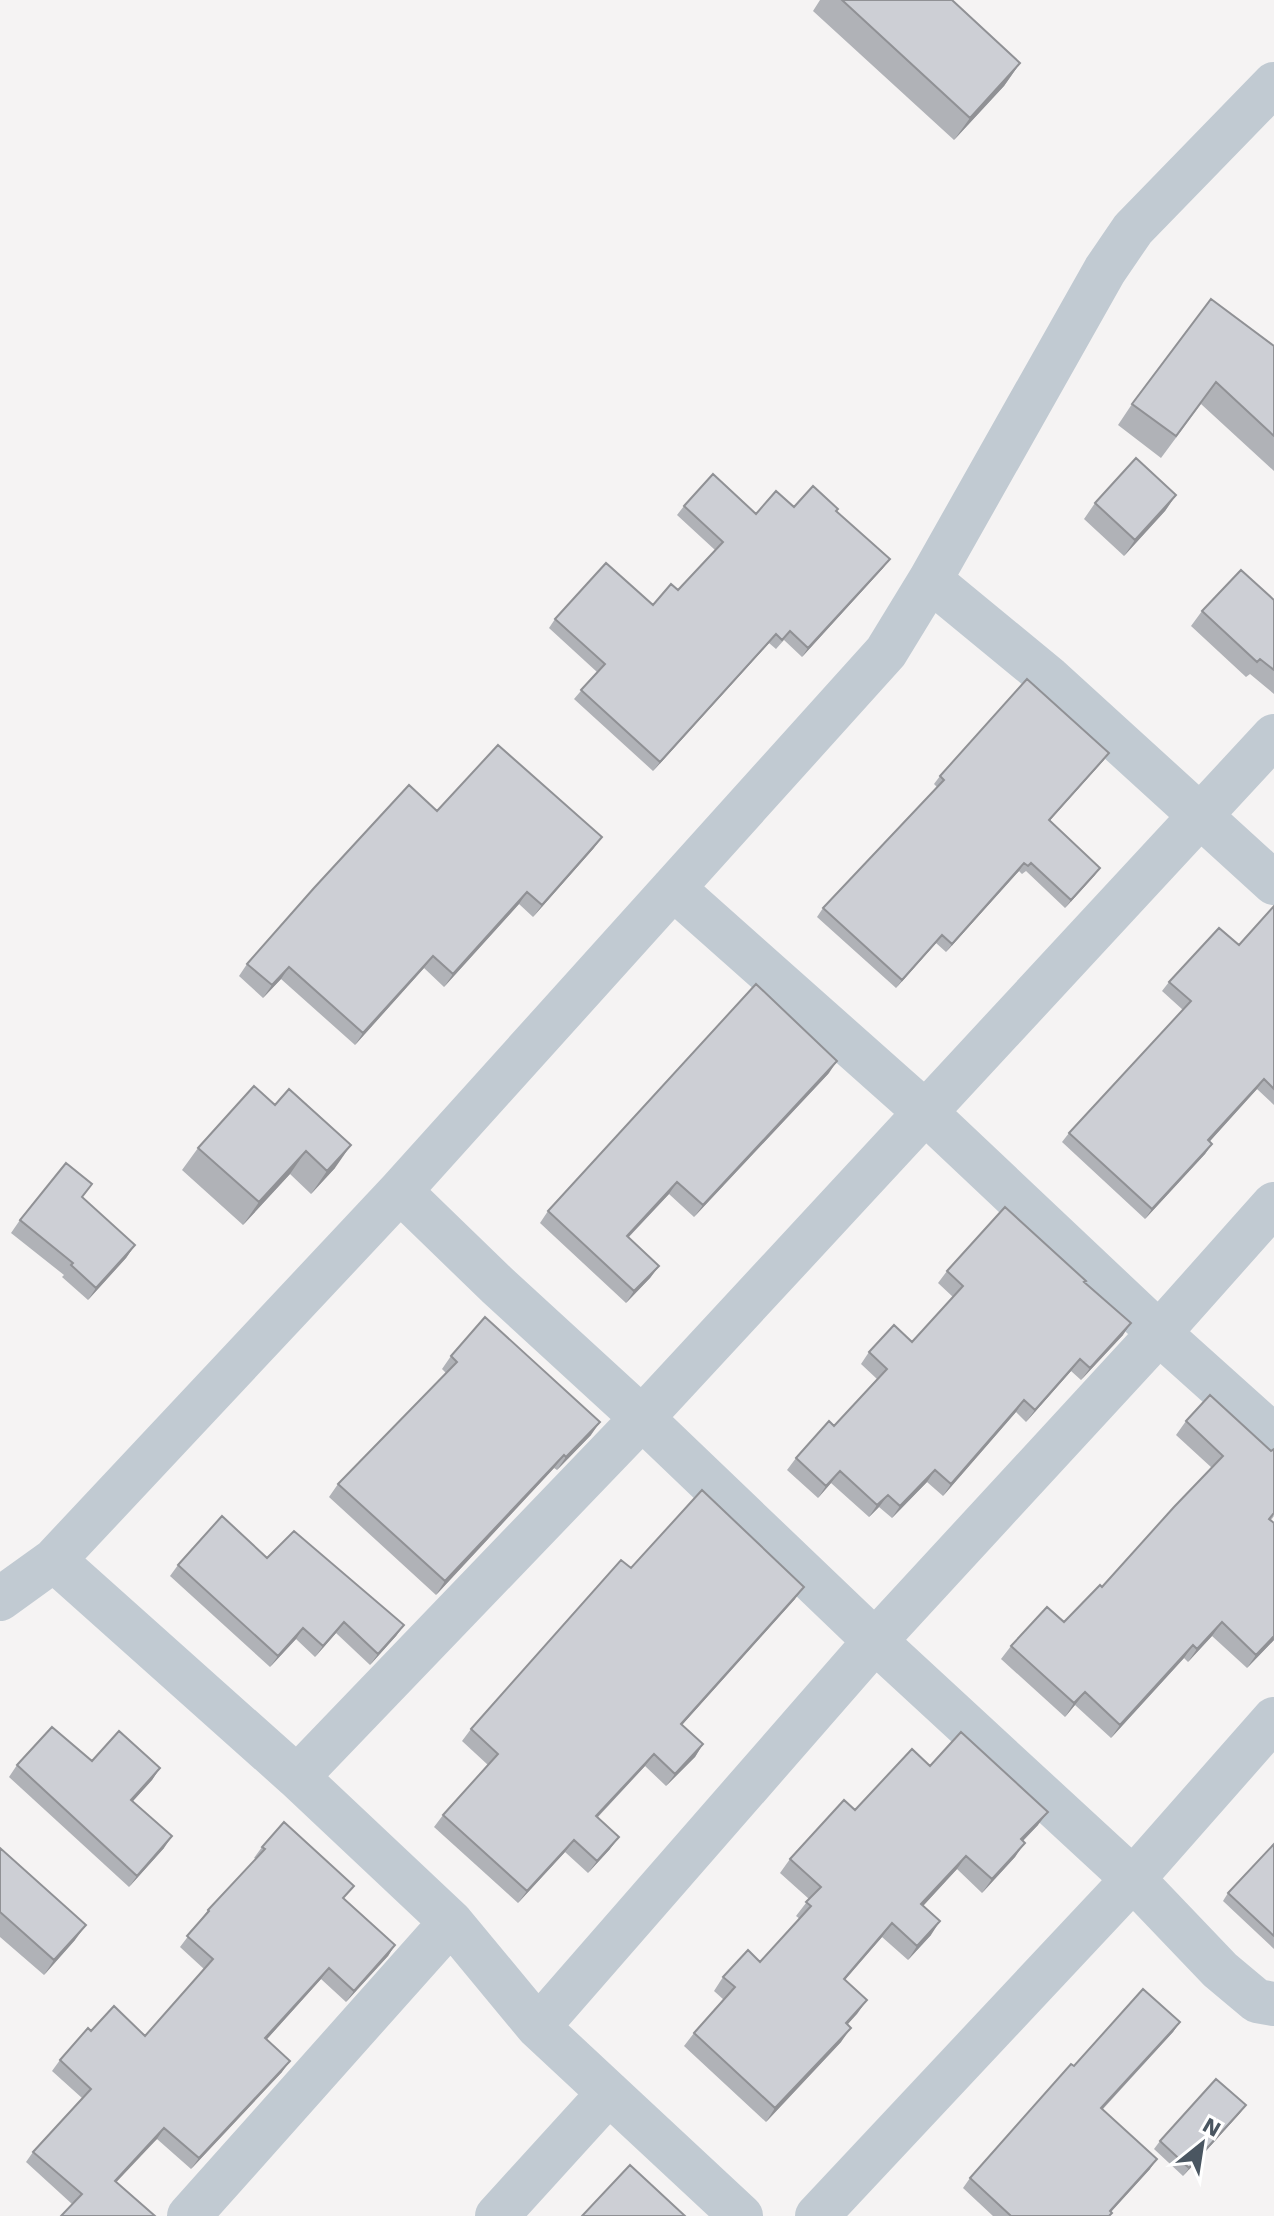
<svg xmlns="http://www.w3.org/2000/svg" width="1274" height="2216" font-family="'Work Sans',sans-serif">
  <style>
    .lines { fill: none; stroke-linecap: round; stroke-linejoin: round }
    .minor { stroke: #c1cad2; stroke-width: 44 }
    .wall { fill: #b0b2b7 }
    .shaded-wall { fill: #909195 }
    .building { fill: #cdcfd5; stroke: #909195; stroke-width: 2 }
  </style>
  <rect width="100%" height="100%" fill="#f5f3f3"/>
  <g class="lines">
    <!-- minor -->
    <path class="minor" d="M930 580 1049 678 1274 883
      M673 888 925 1112 1159 1333 1274 1436
      M400 1191 497 1285 642 1418 875 1641 1133 1879 1220 1970 1257 2001 1274 2004
      M54 1560 297 1777 451 1922 538 2027 741 2216
      M0 1599 54 1560 400 1191 886 652 930 580 1105 270 1133 229 1274 84
      M297 1777 642 1418 1274 736
      M538 2027 875 1641 1159 1333 1274 1204
      M189 2216 451 1922
      M497 2216 609 2093
      M817 2216 1133 1879 1274 1719"/>
  </g>
  <!-- wall -->
  <path class="wall" d="M820 0H952L1020 63 1004 86 954 140 813 11Z
    M1274 346V471L1201 404 1161 458 1118 425 1132 404Z
    M1176 495 1165 511 1124 556 1084 519 1095 503Z
    M684 506 756 514 794 507 836 511 883 568 802 657 784 640 776 649 769 643 653 771 574 699 597 672 549 628 555 619 653 605 678 590 715 550 677 515Z
    M1274 600V694L1250 674 1246 677 1191 626 1202 611Z
    M1109 753 1103 761 1050 820 1100 868 1094 876 1065 908 1026 871 1022 874 1019 871 946 952 936 943 896 988 817 917 823 908 937 787 934 784 940 776Z
    M437 811 602 837 593 849 533 917 519 904 444 987 424 968 355 1045 281 979 263 998 239 976 247 964Z
    M1274 906V1105L1257 1089 1209 1142 1212 1144 1205 1154 1145 1219 1062 1142 1069 1133 1183 1010 1162 991 1169 982 1239 945Z
    M829 1073 694 1217 669 1194 628 1238 659 1266 650 1278 626 1303 540 1223 548 1211Z
    M254 1086 335 1168 311 1194 290 1174 243 1225 182 1170 198 1148Z
    M82 1198 135 1245 126 1258 88 1300 62 1277 64 1275 11 1233 20 1220Z
    M947 1271 1084 1283 1123 1335 1081 1380 1071 1371 1026 1422 1016 1412 943 1496 927 1482 892 1518 879 1507 869 1517 831 1483 818 1498 787 1470 796 1458 834 1426 877 1379 861 1364 869 1352 912 1342 953 1297 938 1283Z
    M451 1356 591 1435 557 1470 554 1468 436 1595 329 1497 338 1484 446 1373 442 1369Z
    M1210 1395 1274 1516 1271 1520 1274 1640 1247 1668 1212 1636 1188 1662 1184 1658 1111 1738 1075 1705 1065 1717 1001 1659 1011 1646 1064 1622 1102 1587 1212 1468 1176 1435 1186 1421Z
    M267 1558 404 1625 396 1636 370 1665 336 1633 315 1657 296 1639 270 1667 170 1576 178 1565Z
    M631 1568 795 1599 682 1725 703 1744 695 1757 666 1786 645 1766 598 1817 610 1849 588 1873 565 1852 518 1903 434 1827 443 1815 488 1765 462 1741 471 1729Z
    M92 1761 160 1768 152 1780 133 1801 164 1848 129 1887 9 1777 17 1765Z
    M930 1766 1038 1825 1023 1841 1015 1857 982 1893 957 1869 923 1906 931 1935 908 1960 882 1937 845 1980 867 2000 847 2025 841 2042 766 2122 684 2046 694 2033 724 2000 714 1991 723 1977 760 1962 800 1919 796 1916 809 1899 780 1873 790 1859 855 1810Z
    M1274 1844V1949L1223 1901 1228 1893Z
    M262 1847 345 1899 395 1945 388 1956 346 2002 321 1979 267 2039 282 2072 191 2169 157 2139 72 2204 26 2162 33 2152 82 2098 52 2071 60 2060 91 2031 145 2036 204 1969 180 1947 208 1910 256 1859 254 1858Z
    M0 1848 75 1940 44 1975 0 1937Z
    M1180 2022 1173 2032 1103 2109 1150 2169 1111 2212 1110 2216H993L963 2188 970 2178 1074 2066Z
    M1240 2113 1183 2176 1154 2149 1160 2141Z"/>
  <!-- shaded-wall -->
  <path class="shaded-wall" d="M1020 63 1004 86 954 140 970 118Z
    M1176 495 1165 511 1124 556 1135 540Z
    M890 559 883 568 802 657 808 648Z
    M776 634 769 643 653 771 660 762Z
    M1109 753 1103 761 1043 828 1049 820Z
    M602 837 593 849 533 917 542 905Z
    M1024 863 1019 871 946 952 952 944Z
    M1100 868 1094 876 1065 908 1071 900Z
    M527 892 519 904 444 987 453 974Z
    M942 935 936 943 896 988 902 980Z
    M433 956 424 968 355 1045 363 1033Z
    M289 967 281 979 263 998 272 985Z
    M837 1061 829 1073 694 1217 703 1205Z
    M1264 1079 1257 1089 1202 1150 1208 1140Z
    M1212 1144 1205 1154 1145 1219 1152 1209Z
    M351 1145 335 1168 311 1194 327 1171Z
    M306 1151 290 1174 243 1225 259 1202Z
    M677 1182 669 1194 618 1248 627 1236Z
    M135 1245 126 1258 88 1300 96 1288Z
    M659 1266 650 1278 626 1303 634 1291Z
    M1131 1323 1123 1335 1081 1380 1090 1368Z
    M1080 1359 1071 1371 1026 1422 1035 1410Z
    M1024 1400 1016 1412 943 1496 951 1484Z
    M600 1422 591 1435 557 1470 566 1457Z
    M564 1455 554 1468 436 1595 445 1581Z
    M935 1470 927 1482 892 1518 900 1506Z
    M840 1471 831 1483 818 1498 826 1486Z
    M888 1495 879 1507 869 1517 877 1505Z
    M804 1587 795 1599 672 1736 681 1724Z
    M344 1622 336 1633 315 1657 323 1646Z
    M1222 1622 1212 1636 1188 1662 1197 1649Z
    M404 1625 396 1636 370 1665 378 1654Z
    M303 1628 296 1639 270 1667 278 1656Z
    M1274 1636V1640L1247 1668 1256 1655Z
    M1193 1645 1184 1658 1111 1738 1120 1725Z
    M1085 1692 1075 1705 1065 1717 1074 1703Z
    M703 1744 695 1757 666 1786 675 1774Z
    M654 1754 645 1766 587 1828 596 1816Z
    M160 1768 152 1780 123 1812 131 1800Z
    M1048 1812 1038 1825 1011 1853 1021 1839Z
    M172 1836 164 1848 129 1887 137 1876Z
    M619 1837 610 1849 588 1873 597 1861Z
    M574 1840 565 1852 518 1903 527 1891Z
    M1025 1843 1015 1857 982 1893 992 1879Z
    M966 1856 957 1869 912 1918 921 1904Z
    M940 1921 931 1935 908 1960 917 1946Z
    M892 1923 882 1937 834 1992 844 1979Z
    M86 1925 75 1940 44 1975 54 1960Z
    M395 1945 388 1956 346 2002 354 1991Z
    M329 1968 321 1979 258 2049 265 2038Z
    M867 2000 857 2014 836 2037 846 2023Z
    M1180 2022 1173 2032 1094 2118 1101 2108Z
    M851 2028 841 2042 766 2122 775 2108Z
    M290 2061 282 2072 191 2169 199 2158Z
    M1246 2105 1240 2113 1183 2176 1189 2168Z
    M164 2128 157 2139 107 2192 115 2181Z
    M1157 2159 1150 2169 1107 2216 1110 2211Z"/>
  <!-- building -->
  <path class="building" d="M842 0H952L1020 63 970 118Z
    M1211 299 1274 346V436L1216 382 1176 436 1132 404Z
    M1136 458 1176 495 1135 540 1095 503Z
    M713 474 756 514 776 491 794 507 813 486 838 509 836 511 890 559 808 648 790 631 782 640 776 634 660 762 581 690 605 664 555 619 606 563 653 605 671 584 678 590 723 542 684 506Z
    M1241 570 1274 600V670L1260 659 1257 662 1202 611Z
    M1027 679 1109 753 1049 820 1100 868 1071 900 1031 863 1028 866 1024 863 952 944 942 935 902 980 823 908 944 780 940 776Z
    M498 745 602 837 542 905 527 892 453 974 433 956 363 1033 289 967 272 985 247 964 314 888 409 785 437 811Z
    M1274 906V1089L1264 1079 1208 1140 1212 1144 1152 1209 1069 1133 1191 1001 1169 982 1219 928 1239 945Z
    M756 984 837 1061 703 1205 677 1182 627 1236 659 1266 634 1291 548 1211Z
    M254 1086 275 1105 289 1089 351 1145 327 1171 306 1151 259 1202 198 1148Z
    M66 1163 92 1184 82 1197 135 1245 96 1288 71 1265 73 1263 20 1220Z
    M1005 1207 1086 1281 1084 1282 1131 1323 1090 1368 1080 1359 1035 1410 1024 1400 951 1484 935 1470 900 1506 888 1495 877 1505 840 1471 826 1486 796 1458 829 1421 834 1426 887 1369 869 1352 894 1325 912 1342 963 1286 947 1271Z
    M485 1317 600 1422 566 1457 564 1455 445 1581 338 1484 457 1362 451 1356Z
    M1210 1395 1271 1451 1274 1449V1513L1269 1519 1274 1523V1636L1256 1655 1222 1622 1197 1649 1193 1645 1120 1725 1085 1692 1074 1703 1011 1646 1047 1607 1064 1622 1100 1585 1102 1587 1174 1507 1223 1456 1186 1421Z
    M702 1490 804 1587 681 1724 703 1744 675 1774 654 1754 596 1816 619 1837 597 1861 574 1840 527 1891 443 1815 498 1754 471 1729 621 1560 631 1568Z
    M222 1516 267 1558 294 1531 404 1625 378 1654 344 1622 323 1646 303 1628 278 1656 178 1565Z
    M52 1727 92 1761 119 1731 160 1768 131 1800 172 1836 137 1876 17 1765Z
    M961 1732 1048 1812 1021 1839 1025 1843 992 1879 966 1856 921 1904 940 1921 917 1946 892 1923 844 1979 867 2000 846 2023 851 2028 775 2108 694 2033 735 1987 723 1977 748 1950 760 1962 811 1906 806 1902 821 1887 790 1859 844 1800 855 1810 912 1749 930 1766Z
    M284 1822 354 1886 343 1898 395 1945 354 1991 329 1968 265 2038 290 2061 199 2158 164 2128 115 2181 155 2216H61L82 2194 33 2152 91 2089 60 2060 88 2028 91 2031 114 2006 145 2036 213 1959 187 1936 209 1911 208 1910 265 1849 262 1847Z
    M1274 1844V1936L1228 1893Z
    M0 1848 86 1925 54 1960 0 1912Z
    M1143 1989 1180 2022 1101 2108 1157 2159 1110 2211 1112 2213 1109 2216H1011L970 2178 1071 2064 1074 2066Z
    M1216 2079 1246 2105 1189 2168 1160 2141Z
    M630 2165 685 2216H582Z"/>
  <!-- north arrow -->
  <g transform="translate(1202 2144) rotate(30)" stroke="#ffffff" stroke-width="6" paint-order="stroke">
  <path d="M0-6L14 30L0 20L-14 30Z" fill="#4a5661"/>
  <text y="-12" font-size="22" font-weight="bold" text-anchor="middle" fill="#4a5661">N</text>
  </g>
</svg>
